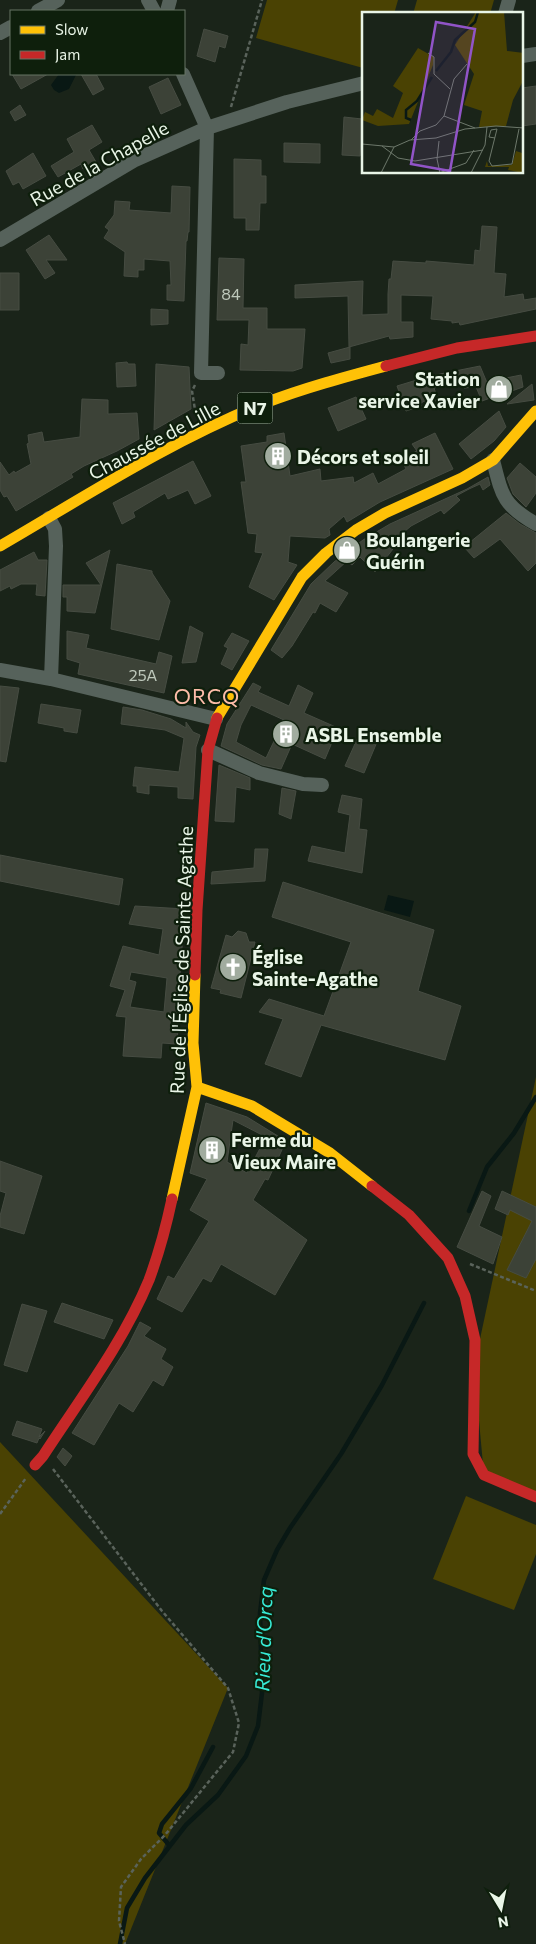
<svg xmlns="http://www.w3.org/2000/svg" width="536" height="1944" font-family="Commissioner,sans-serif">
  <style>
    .green { fill: #4a4203 }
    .water { fill: #091814 }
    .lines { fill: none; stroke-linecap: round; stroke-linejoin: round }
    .stream { stroke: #091814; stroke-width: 4.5 }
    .building { fill: #3c4237; stroke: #464c42; fill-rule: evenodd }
    .path { stroke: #5a635b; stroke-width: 2.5; stroke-dasharray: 4 2.5; stroke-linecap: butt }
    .street { stroke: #56625b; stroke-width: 14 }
    .slow { stroke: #ffc107; stroke-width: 11 }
    .jam { stroke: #c62828; stroke-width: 11 }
    .labels { text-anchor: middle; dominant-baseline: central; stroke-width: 4.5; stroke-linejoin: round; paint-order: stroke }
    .number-label { font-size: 16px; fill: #bec8bb }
    .shield { fill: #0e1f0c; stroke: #a7b5a5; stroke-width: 1 }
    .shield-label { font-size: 18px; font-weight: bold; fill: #e9f5e7 }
    .street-label { font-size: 19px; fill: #e9f5e7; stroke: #0e1f0c }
    .poi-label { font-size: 19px; font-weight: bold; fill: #e9f5e7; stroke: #0e1f0c; text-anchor: start }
    .water-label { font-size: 20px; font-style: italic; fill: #37ebd6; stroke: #0e1f0c }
    .quarter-label { font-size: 21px; letter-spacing: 1px; fill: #fdbca9; stroke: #0e1f0c }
    .inset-river { fill: none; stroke: #091814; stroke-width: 2.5 }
    .inset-road { fill: none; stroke: #6d786b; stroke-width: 1 }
    .view { fill: #9154c7; fill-opacity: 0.15; stroke: #9154c7; stroke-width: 2.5 }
    .inset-edge { fill: none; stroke: #e9f5e7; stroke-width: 2.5 }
  </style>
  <rect width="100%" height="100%" fill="#1a2419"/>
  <!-- green -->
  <path class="green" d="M267 0H398L394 14H364L363 68 256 38Z
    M417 0H494L490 14H413Z
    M536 1077V1496L484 1475 474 1367Z
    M0 1442 228 1688 125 1944H0Z
    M466 1496 536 1525V1554L514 1610 433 1579Z"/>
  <!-- water -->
  <path class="water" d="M59 74 76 75 69 89 59 93 54 90 51 85Z
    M388 895 414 901 410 917 384 910Z"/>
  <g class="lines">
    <!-- stream -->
    <path class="stream" d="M469 1211 487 1167 514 1133 536 1097
      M169 1845 159 1833 162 1824 191 1788 213 1747
      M120 1944 127 1908 145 1878 186 1825 218 1795 246 1756 258 1726 262 1693 260 1613 264 1580 277 1550 290 1528 341 1454 382 1385 424 1303"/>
  </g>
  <!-- building -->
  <path class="building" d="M204 29 228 36 225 48 219 46 215 62 197 56Z
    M12 74H48L21 89Z
    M81 74H96L104 89 93 95Z
    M168 78 181 105 161 114 149 87Z
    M536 86V124L522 126V88Z
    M20 105 26 115 15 121 10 112Z
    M344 117 362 119 360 156 342 155Z
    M92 125 102 142 89 150 96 162 83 169 81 164 58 177 51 166 74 152 67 139Z
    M284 143 320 144V163L284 162Z
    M33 153 46 176 23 189 19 182 13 185 6 171Z
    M234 159 261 160V176H266V203H260L259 230H246V218H234Z
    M172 186 190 187 189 232H188L187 241H186L184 301 167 300V285H171L170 261 144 259V270H138V277L124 276 125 252 104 238 109 230 105 227 114 215 115 201 130 202 129 210 171 213Z
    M482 226 497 227 494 273 506 274 504 297 523 294 524 300 536 298V309L460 325 459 322 452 323V321L431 319 433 296 401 295V322H413V337L390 339 389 336 349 347 348 296 295 298V285L363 281 362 315 388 314V294L389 279H391L393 261 426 263V261L474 265 475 250 480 251Z
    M49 235 67 260H46L55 273 45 279 26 250Z
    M219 258 244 259 243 308H267V329H305L302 368 293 371 240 370 241 344 248 345 249 320H217Z
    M0 273H19V310H0Z
    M151 309 168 310V324L151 325Z
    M350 347V359L331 363 328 353Z
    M127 362 128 364H135L136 386 117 387 116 363Z
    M156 364 189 367 191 409 154 430Z
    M480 366 493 397 482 401 476 387 464 388 462 382 434 388 438 400 426 404 424 401 420 404 421 406 406 411 397 386 430 376Z
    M521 375 523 387 509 392 506 378Z
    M532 384 534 400 507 404Z
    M356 397 366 419 338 431 328 408Z
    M82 399 108 400V414L137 413 139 439 117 451 84 466 71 474 73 477 16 511 7 496 4 497 0 490V462L9 475 14 471 15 473 31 464 27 444 29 443 28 435 42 432 44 442 80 437Z
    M499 411 506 427 494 441 471 459 459 444Z
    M284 433 290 476 320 469 321 481 353 477 354 483 373 473 378 484 406 469 401 459 417 451 412 444 435 433 453 469 380 502 347 522 344 516 329 529 330 535 325 538 290 536 288 562 297 565 274 600 249 587 263 553 255 552 257 534 248 533 241 482H246L241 446 267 442V436Z
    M193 461 211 496 195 504 188 490 168 499 165 493 133 512 135 517 122 524 113 503Z
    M520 463 536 477V493L526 507 513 494 507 478Z
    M488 477 490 485 483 490 480 484 469 489 456 496 460 500 444 514 441 510 411 526 397 538 400 540 375 572 360 557 352 565 347 561 325 581 348 593 336 612 320 603 315 613 313 612 292 646 282 658 271 650 311 584 334 562 363 540 390 524 467 489Z
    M506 513 520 524 536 533V563L528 571 500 539 474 558 464 547Z
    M110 550 95 613 67 611V597H63V585H101L86 563Z
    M34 552 38 560H47L45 596 36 595 37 584H21L11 589 10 586 0 591V570Z
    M117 564 152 571V573L170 601 159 640 111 629Z
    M190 626 203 633 196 662 182 663Z
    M67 631 89 635 86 648 156 664 159 652 172 656 164 693 78 674 80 663 67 659Z
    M232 633 249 641 232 670 221 664 228 648 224 646Z
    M253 683 261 687 258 692 289 706 298 685 313 693 304 713 338 728 325 759 292 744 281 769 262 765 221 746 227 724ZM251 705 284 720 266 758 236 742 241 725Z
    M0 686 19 688 6 762 0 761Z
    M41 704 81 710 77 733 64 731V728L38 723Z
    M123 707 142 710 171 719 186 728V722L193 732 200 735 196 747 193 799 178 798V787L149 785V794L137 792V786H133L135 767 179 772 184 738 165 730 121 724Z
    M359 735 377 742 364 773 345 766Z
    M219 765 250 778V790L236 787 234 822 215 821Z
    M282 788 296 791 291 819 279 814Z
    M342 795 362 799 359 829 367 830 362 873 308 861 312 846 345 853 350 815 338 812Z
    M255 849H268L265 881 211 884 212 872 254 868Z
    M0 855 123 879 119 905 0 881Z
    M283 882 434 930 418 991 461 1006 445 1060 321 1025 301 1077 265 1064 283 1019 259 1012 269 999 324 1016 351 942 272 917Z
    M135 906 185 909 176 1026H178L177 1044 162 1043 161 1058 123 1056 126 1017 116 1016 125 990 110 986 123 946 159 955 163 929 129 924ZM131 972 167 978 164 1012 130 1007 136 982 129 980Z
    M238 931 246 933 249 942H255L241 998 220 993 221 990 211 988 226 935 232 937Z
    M206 1103 247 1117 286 1141 268 1180 265 1179 253 1200 307 1240 275 1295 221 1264 211 1282 203 1278 182 1312 157 1299 168 1276 174 1279 209 1221 190 1210 207 1179 190 1173ZM233 1120 266 1137 247 1173 227 1162Z
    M0 1161 42 1176 24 1234 0 1227V1216L6 1193 0 1191Z
    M482 1191 491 1196 479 1226 502 1237 493 1264 457 1247Z
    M502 1191 536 1207V1259L526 1278 507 1270 532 1221 510 1210 508 1215 495 1209Z
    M62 1303 113 1320 104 1339 54 1322Z
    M22 1304 47 1311 27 1372 4 1365Z
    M140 1322 151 1328 144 1336 166 1349 161 1359 173 1367 163 1386 153 1380 133 1412 119 1403 94 1445 72 1433 128 1346Z
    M17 1421 42 1429 39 1437 45 1431 40 1439 39 1438 37 1443 12 1435Z
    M63 1448 72 1456 65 1466 57 1457Z"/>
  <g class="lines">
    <!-- path -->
    <path class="path" d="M231 107 262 0
      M195 385 192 391 196 416
      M470 1264 536 1291
      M53 1469 162 1611 228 1688 239 1723 233 1752 165 1835 141 1859 121 1887 119 1921 125 1944
      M0 1514 26 1478"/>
    <!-- street -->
    <path class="street" d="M148 0 154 11
      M38 11 58 0
      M167 11 170 0
      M505 14 509 0
      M0 33 11 27
      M522 56 536 54
      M183 74 207 128 201 373H218
      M0 240 135 160 207 128 287 102 364 83
      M493 460C502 496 503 505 536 524
      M49 518 55 529 56 546 51 679
      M0 670 51 679 216 719
      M208 750 259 773 303 784 322 785"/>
    <!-- slow -->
    <path class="slow" d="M0 546C86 496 172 440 265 403 304 388 345 377 386 366
      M217 718 302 577 326 553 356 530 385 513 462 478 493 460 536 411
      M197 1087 252 1106 330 1153 372 1186
      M172 1199 197 1087 193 1043 195 975"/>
    <!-- jam -->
    <path class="jam" d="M386 366 457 348 536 336
      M195 975 197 910 208 750 217 718
      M372 1186 409 1215 448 1258 465 1296 475 1340 473 1454 484 1475 536 1497
      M35 1465 43 1456C80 1399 123 1343 149 1280 159 1253 166 1227 172 1199"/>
  </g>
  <!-- icons -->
  <defs>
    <g id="shop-disc" transform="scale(1.4375)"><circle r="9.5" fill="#a1ac9f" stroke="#0e1f0c"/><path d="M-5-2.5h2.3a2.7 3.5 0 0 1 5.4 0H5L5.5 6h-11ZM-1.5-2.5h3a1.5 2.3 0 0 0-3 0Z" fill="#fff"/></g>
    <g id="building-disc" transform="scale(1.4375)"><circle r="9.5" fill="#a1ac9f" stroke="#0e1f0c"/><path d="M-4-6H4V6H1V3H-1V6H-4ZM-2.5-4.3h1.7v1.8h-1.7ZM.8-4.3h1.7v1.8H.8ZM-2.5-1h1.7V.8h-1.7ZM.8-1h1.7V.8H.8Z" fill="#fff"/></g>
    <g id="church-disc" transform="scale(1.4375)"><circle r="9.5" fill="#a1ac9f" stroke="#0e1f0c"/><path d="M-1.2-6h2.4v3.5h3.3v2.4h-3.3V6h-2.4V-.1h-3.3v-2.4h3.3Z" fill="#fff"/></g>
  </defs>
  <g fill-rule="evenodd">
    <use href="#shop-disc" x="499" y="389"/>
    <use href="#building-disc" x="278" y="456"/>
    <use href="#shop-disc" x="347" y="550"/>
    <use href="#building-disc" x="286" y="734"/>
    <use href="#church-disc" x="233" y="967"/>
    <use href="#building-disc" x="212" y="1150"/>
  </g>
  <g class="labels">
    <!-- number labels -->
    <g class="number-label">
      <text x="231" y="293">84</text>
      <text x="143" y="674">25A</text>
    </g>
    <!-- shield labels -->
    <rect class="shield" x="237.5" y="392.5" width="35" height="31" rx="4"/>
    <g class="shield-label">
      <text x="255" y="408">N7</text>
    </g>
    <!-- street labels -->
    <g class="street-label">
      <text transform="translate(99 163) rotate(-29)">Rue de la Chapelle</text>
      <text transform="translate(154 440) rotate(-28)">Chaussée de Lille</text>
      <text transform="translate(181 960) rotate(-88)">Rue de l'Église de Sainte Agathe</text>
    </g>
    <!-- poi labels -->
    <g class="poi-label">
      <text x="480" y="378" text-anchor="end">Station<tspan x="480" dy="22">service Xavier</tspan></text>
      <text x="297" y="456">Décors et soleil</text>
      <text x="366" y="539">Boulangerie<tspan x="366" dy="22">Guérin</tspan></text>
      <text x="305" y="734">ASBL Ensemble</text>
      <text x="252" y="956">Église<tspan x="252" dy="22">Sainte-Agathe</tspan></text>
      <text x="231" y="1139">Ferme du<tspan x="231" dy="22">Vieux Maire</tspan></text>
    </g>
    <!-- water labels -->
    <g class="water-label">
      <text transform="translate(263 1639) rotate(-88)">Rieu d'Orcq</text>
    </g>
    <!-- quarter labels -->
    <g class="quarter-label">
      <text x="207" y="695">ORCQ</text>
    </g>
  </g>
  <!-- overview -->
  <g transform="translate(362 12)">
    <rect width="161" height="161" fill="#1a2419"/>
    <path d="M114 0H142L145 39 162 41 161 69 151 88 144 114 117 115 120 99 102 93 112 62 93 33ZM56 36 72 45 71 53 47 112 16 114 0 108 3 100 11 104 15 97 31 106 41 81 31 74ZM161 137V161L146 158 147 155H123L125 149 126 154 150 153 154 139 160 141Z" fill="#4a4203"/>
    <path class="inset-river" d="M74 59 89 40 93 28 113 10 116 0M49 108 44 106V98L55 89 70 65"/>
    <path class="inset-road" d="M66 41 72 45V62L88 77M82 104 113 116M135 117 127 149 130 154 150 152 157 117M133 126 127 125 129 118 135 117M49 128 58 119 74 113 82 104 92 67 105 52M77 129 75 147 78 161M0 132 32 135 48 128 74 126 103 117 134 114 162 116M20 134 36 146 53 149 121 138M19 161 32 135M77 161 104 151 112 138M109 161 123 133 125 115"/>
    <path class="view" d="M74 10 113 17 88 159 49 152Z"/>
    <rect width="161" height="161" class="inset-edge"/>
  </g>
  <!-- legend -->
  <rect x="10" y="10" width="175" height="65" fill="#0e1f0c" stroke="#667564"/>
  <rect x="20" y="26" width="25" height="8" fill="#ffc107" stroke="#667564"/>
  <text x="55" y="35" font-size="15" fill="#e9f5e7">Slow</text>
  <rect x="20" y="51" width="25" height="8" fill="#c62828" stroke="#667564"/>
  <text x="55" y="60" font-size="15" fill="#e9f5e7">Jam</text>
  <!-- north arrow -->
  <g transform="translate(501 1909) rotate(170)" stroke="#0e1f0c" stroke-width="4" paint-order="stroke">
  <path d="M0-4L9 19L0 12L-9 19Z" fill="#e9f5e7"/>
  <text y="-8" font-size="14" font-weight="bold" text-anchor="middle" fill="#e9f5e7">N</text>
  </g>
</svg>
